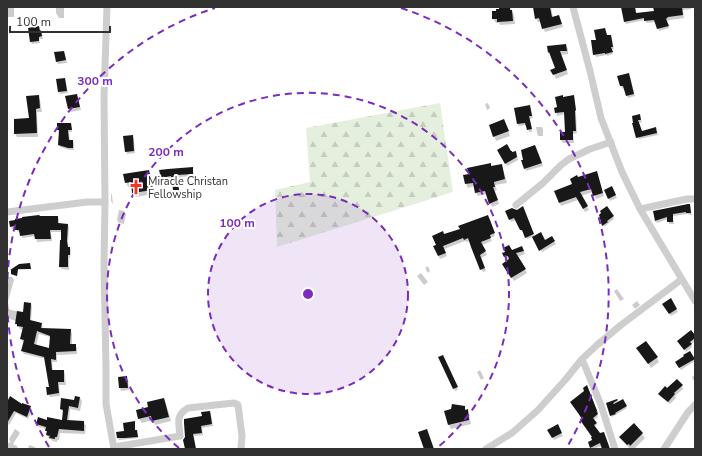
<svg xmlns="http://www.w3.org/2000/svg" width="702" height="456" font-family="'Nunito Sans',sans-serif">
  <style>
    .forest { fill: url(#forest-firs) }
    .shadow { fill: #0003; fill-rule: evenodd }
    .building { fill: #181818; fill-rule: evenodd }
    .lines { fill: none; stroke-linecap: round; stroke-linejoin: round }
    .minor { stroke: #cecece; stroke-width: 7 }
    .ring { fill: none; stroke: #7b2cbf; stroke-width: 2; stroke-dasharray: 7 5 }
    .labels { text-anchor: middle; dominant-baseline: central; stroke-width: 4; stroke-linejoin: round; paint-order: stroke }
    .poi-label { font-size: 11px; fill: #313131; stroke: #fff; text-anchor: start }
    .centre { fill: #7b2cbf; stroke: #fff; stroke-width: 2 }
    .ring-label { font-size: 12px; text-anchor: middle; font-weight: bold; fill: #7b2cbf; stroke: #fff; stroke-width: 4; stroke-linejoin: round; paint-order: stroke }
  </style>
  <defs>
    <pattern id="forest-firs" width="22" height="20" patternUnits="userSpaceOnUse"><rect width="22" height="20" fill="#e5efde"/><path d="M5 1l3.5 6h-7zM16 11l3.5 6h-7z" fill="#c5cdbf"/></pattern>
  </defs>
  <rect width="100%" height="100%" fill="#fff"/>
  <!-- forest -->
  <path class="forest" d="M440 103 453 192 277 247 275 190 310 182 306 128Z"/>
  <!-- shadow -->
  <path class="shadow" d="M7 7H14V17H8L7 15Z
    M56 7H64V18H59L56 13Z
    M500 7H510L514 15 515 24 500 25 499 23H496L493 19V12L500 10Z
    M534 7H551L553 18 559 16 563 27 545 32 541 22H538L536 18Z
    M622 7H635L637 14 655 11 654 7H691V9L683 10 684 18 670 20 667 21 669 28 659 31 656 22 647 23 644 20 626 24 625 22Z
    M38 27 42 34 43 39H39L40 43 32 44 31 42Z
    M605 29 607 36H610L612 38 614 49H612L613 54 607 56V55L596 57 594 54 597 41Z
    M566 45 568 49V54L561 55 568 74 556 79 552 70 556 68 549 52 548 47Z
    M63 52 65 54 67 63 58 64 57 62Z
    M630 77 635 96 628 98 624 88 623 89 621 86Z
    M64 79 66 82 68 93 60 94 59 92Z
    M38 96 40 100 42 112H37L38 137H17L15 133 30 119Z
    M67 97 78 98 81 110 71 112Z
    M563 98 574 99 576 113 577 133 573 134 574 143H563L561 140V133H566L565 114 557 116 555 109 559 108Z
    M488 103 490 108 487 110 485 104Z
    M530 106 533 118 530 119 532 132H529L527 125 519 126 518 124 515 109Z
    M639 115 642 122 639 123 642 132 657 131 658 135 639 139 634 124Z
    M504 120 510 136 496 141 494 136Z
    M58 124H70L71 126 72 132H69L70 141H72L74 143V150H70L60 147 59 145V132L58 130Z
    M536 127H542L543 129V136H538L537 133Z
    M132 136 134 139 135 153 127 154 126 151Z
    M536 149 543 166 526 171 525 168Z
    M499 150 510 152 517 155 518 160 507 166Z
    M490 164 492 167 501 165 503 169 507 183 495 185 497 190 495 191 499 204 492 207 487 194 478 196 476 193 474 186 468 188 466 184 464 176 470 175Z
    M192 168 193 170 194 176 178 177 179 192H175L174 190 173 178 163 180 162 178 161 171Z
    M149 171 151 175 154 194 136 197 133 193 132 186 128 187 126 182Z
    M598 176 604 196 596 199 593 192 581 196 589 210 585 212 578 200 561 206 560 203 574 185 577 178Z
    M605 190H613L617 198 610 201Z
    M111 193 112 195 113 204 111 201Z
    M690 205 692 215H689L688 214 673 216 674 224H669L668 219 657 223 656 221Z
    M606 208 614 219 604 227 600 215Z
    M524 209 534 237 545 242 552 238 556 244 542 252 533 237 527 239 523 231 522 232 516 220 511 222 506 211Z
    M119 210 124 211 126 214 124 224 119 223 117 220Z
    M58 217 59 220V224L67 225 69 227 68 244 69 248 71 250 70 258H69V270L62 269 60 267 62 232H51L52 241 37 242 36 236 22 238 21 232H18L16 229H12L11 227Z
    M490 219 495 236 490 238 492 241 482 245 487 255 481 258 486 271 483 272 481 269 470 241 466 242 465 241 444 249 447 256 440 259 434 247 438 245 444 235Z
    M522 247 525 254 517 257 527 273 514 281 503 264 507 261 503 254Z
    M30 265 31 269 18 270 17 276 12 275V270Z
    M428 266 430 271 428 273 425 268Z
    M421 273 428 282 424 285 417 276Z
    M8 277H12L14 280 7 305V285Z
    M617 289 624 299 620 301 614 291Z
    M671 300 678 312 671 316 664 304Z
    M637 301 640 305 635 309 632 305Z
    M31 303 32 306 31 321 41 324 43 327 42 329 70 330 72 333V345H75L77 348V354L57 355V362H52L53 371H64L65 374 66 385H59L60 396 50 397 48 394 50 388 46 359 24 354 22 351 25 342H23L21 339 23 330 20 329 19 327H17L16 324V321L7 318V309L24 313ZM39 334 50 337 51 339 49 349 36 346Z
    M695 336V341L691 344 692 347 686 352 680 344Z
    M640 352 657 358 659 362 651 368Z
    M444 359 458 390 455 391 454 389Z
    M694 359 695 361 681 370 676 362Z
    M480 370 484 378 481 380 477 372Z
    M695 375V383L692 377Z
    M119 377H126L128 380 129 390 121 391 120 388Z
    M587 386 597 411 595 409 598 417 594 420 597 425 594 427 600 435 604 433 610 449H604L602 446 592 449 589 442 594 440 593 438 594 437 583 423 582 421 583 420 580 415 571 402 585 391 584 388Z
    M682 386 683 389 675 396 676 398 670 404 661 397 659 394 667 389Z
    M80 398 82 401 80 411 70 409 69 421 84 422 86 426 85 434 60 433 59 440H57V442L52 441 51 439H49L47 435 46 429 39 427 37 424 48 421H63L64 413 63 412 61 409Z
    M164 399 166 403 171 421 155 425 153 420 142 423 139 419 137 411 150 408Z
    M617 400 618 403 622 400 627 408 612 417 607 403Z
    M7 404 23 405 30 407 32 410 28 419 16 413 9 425 7 423Z
    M464 407 469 414 471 424 451 429 449 425 445 412Z
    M210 412 211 414 213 426 202 428 203 435 194 436 196 449H186L185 440Z
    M134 422 135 424V431H136L137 432 138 438 119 440 118 438Z
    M557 426 563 436 554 440 549 430Z
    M15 429 18 431 20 433 13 444 17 446 18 449H7V446L9 442 11 443 9 439Z
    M642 434 645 438 634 449 632 448 630 449 620 437Z
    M29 445 35 447 36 449H28Z"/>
  <!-- building -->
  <path class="building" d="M499 7H510V10H512L513 21 497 22V19H492V11H496V9H499Z
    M533 7H550L552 17 559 15 562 24 542 29 539 18 535 19Z
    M621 7H635L636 13 654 11 653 7H682L683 15 668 17 666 19 669 26 657 29 654 20 644 21V18L624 22Z
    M39 26 40 31 41 30 42 36 39 37V41L30 42 28 28Z
    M605 28 607 35H611L613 47H611L613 52 605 54V53L593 55 591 40H596L594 30Z
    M566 44 567 51H560L567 70 553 75 550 70 555 68 549 52 548 53 547 46Z
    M64 51 66 60 56 62 54 52Z
    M629 73 634 94 626 96 623 86H620L617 76Z
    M65 78 67 91 58 92 56 79Z
    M77 94 80 107 68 109 65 96Z
    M39 95 40 108 36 109 37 133 14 134V119L29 118 26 96Z
    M563 95V97L574 95 576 110 575 111 576 131H573V140H560V132H565L564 112 555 113 554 108 557 107 555 97Z
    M530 105 532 116H529L532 129 527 130 525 123 517 124 514 108Z
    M640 114 641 120H638L642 131 656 127 657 133 636 138 632 123H633L632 116Z
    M504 119 509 131 493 137 489 125Z
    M57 123H71L72 130H68L69 140H73V148H68L58 145 59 130H57Z
    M133 135 134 151 125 152 123 136Z
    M507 144 511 151H512V152L516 151 517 157 505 164 497 150Z
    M535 145 542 163 524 169 521 160H523L521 150Z
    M491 163V166L502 164 505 179 494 182 495 187H493L498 200 489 204 485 191 475 193 473 183 465 184 463 175 469 174 467 168Z
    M193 167V174L177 175 179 190H173L171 176 161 178 159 170 168 169Z
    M149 170 153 190 132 193 131 182 125 183 123 174Z
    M597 171 603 193 593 196 591 189 580 192 588 206 583 209 576 197 559 203 554 191 572 184 570 179 577 175 578 177Z
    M612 186 616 195 608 199 604 190Z
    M688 204H690L691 213H686V212L673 214V222H667V217L655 221 653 211Z
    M523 206 534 234 525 238 522 230H520L514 218 509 220 505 211 512 208 514 209 517 210Z
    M607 206 614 216 607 221 608 222 602 226 599 215 601 213 600 211Z
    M39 215 40 216H58V223L68 224 67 241 68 247H70V255H68V267H59L60 240H61V230H50L51 239H35L34 234 20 236 19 230H15V226L10 227 9 221 15 220V219L22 218V217Z
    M488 215 495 233 490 235 491 238 481 242 486 251 480 255 485 268 480 270 471 247 468 238 464 240 463 238 443 246 446 253 438 256 433 246 436 245 432 236 443 231 444 234 460 229 458 226Z
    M541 232 545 240 552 236 555 241 539 251 532 237Z
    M509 245 512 250 522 246 524 251 516 253 526 269 511 278 502 264 509 259 508 256 504 257 502 253 505 252 503 248Z
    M30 263 31 269H18L17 276 11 274V270H10L19 264Z
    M671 298 677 309 669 314 662 304Z
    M24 302 31 303 30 320 42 323 41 328 71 329 70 344H76V351L56 352V360L51 359 52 370H64V382H58L59 393 47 395 46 387H49L44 357 21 351 24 340 20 339 23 327 17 326V324H15L17 311 23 312ZM37 331 50 336 49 348 34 344Z
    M691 330 695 335V338L690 342 692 344 684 350 677 341Z
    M646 341 658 357 648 364 636 348Z
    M690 351 695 359 679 368 675 362 684 356 683 355Z
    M443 355 458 387 453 389 438 357Z
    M127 376 128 388H119L118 377Z
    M677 379 683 385 674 393 675 394 668 402 658 394 665 386 667 388Z
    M587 385 598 413 596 410 598 414 593 418 597 423 594 425 600 433 604 432 610 449H602L600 443 590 448 588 442 592 440 591 437H592L580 420 582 419 578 413 570 402 584 391 583 388Z
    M10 396 22 404V403L31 406 27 417 14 411 7 423V402Z
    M75 396 80 397 78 408 69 406 67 420 84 421V431L59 429 57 437H55V439L49 438 50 436 46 435 47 431H45L46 427 36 424 38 417 47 420V417L62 420 63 410 60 409 61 398 74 400Z
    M164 398 169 417 152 421 151 416 138 419 136 410 148 407 147 402Z
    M617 399 618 400 613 403 614 404 623 399 627 406 615 413 616 414 610 416 606 403Z
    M452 404 465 406V410L468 409 469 420 448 425 444 411 451 409Z
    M210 411 212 424 201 426 202 433 193 434 196 449H185L183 440 185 437 184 423V419L202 416 201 412Z
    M135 421V430H137L138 437 125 438H117L116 432 124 431 123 423Z
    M634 423 643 433 630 446 629 444 627 445 619 437Z
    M558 424 562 433 552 438 547 430Z
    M427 429 434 449H424L418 432Z"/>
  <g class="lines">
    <!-- minor -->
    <path class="minor" d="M107 7 104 97 105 202 104 265 106 367V404L114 449
      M573 7 590 71 601 118 622 172 640 209 695 301
      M516 205 543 183 561 165 569 159 590 149 611 142
      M640 209 687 199H695
      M7 212 87 202H105
      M582 359 601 405 615 449
      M114 447 180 436C179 422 175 416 188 408L234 403 238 405 242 436 241 449
      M486 449 512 433 538 410 566 379 582 359 597 345 621 325 682 279
      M664 449 688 412 695 405"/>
  </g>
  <!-- distance rings -->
  <circle cx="308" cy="294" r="100" fill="#7b2cbf" fill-opacity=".12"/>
  <g class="ring">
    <circle cx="308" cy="294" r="100"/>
    <path d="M179 448A201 201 0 1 1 437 448"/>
    <path d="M49 447A301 301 0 0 1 7 297M7 291A301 301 0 0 1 215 8M401 8A301 301 0 0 1 567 447"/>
  </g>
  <!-- icons -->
  <defs>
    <g id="church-bare" transform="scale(1.2)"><path d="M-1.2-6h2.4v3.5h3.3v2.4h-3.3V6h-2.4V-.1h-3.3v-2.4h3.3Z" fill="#f63126" stroke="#fff" stroke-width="2.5" paint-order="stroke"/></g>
  </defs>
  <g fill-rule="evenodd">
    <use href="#church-bare" x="136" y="187"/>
  </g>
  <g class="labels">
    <!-- poi labels -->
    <g class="poi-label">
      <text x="148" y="181">Miracle Christan<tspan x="148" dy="13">Fellowship</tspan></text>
    </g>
  </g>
  <circle cx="308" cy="294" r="6" class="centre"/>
  <g class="ring-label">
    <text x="95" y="85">300 m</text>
    <text x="166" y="156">200 m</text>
    <text x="237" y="227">100 m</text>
  </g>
  <!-- border -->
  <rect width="702" height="456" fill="none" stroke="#313131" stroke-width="16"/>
  <!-- scale -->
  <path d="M10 26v6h100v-6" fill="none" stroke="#313131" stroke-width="2"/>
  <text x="16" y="26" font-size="12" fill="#313131" stroke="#ffffff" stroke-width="3" paint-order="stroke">100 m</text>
</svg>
